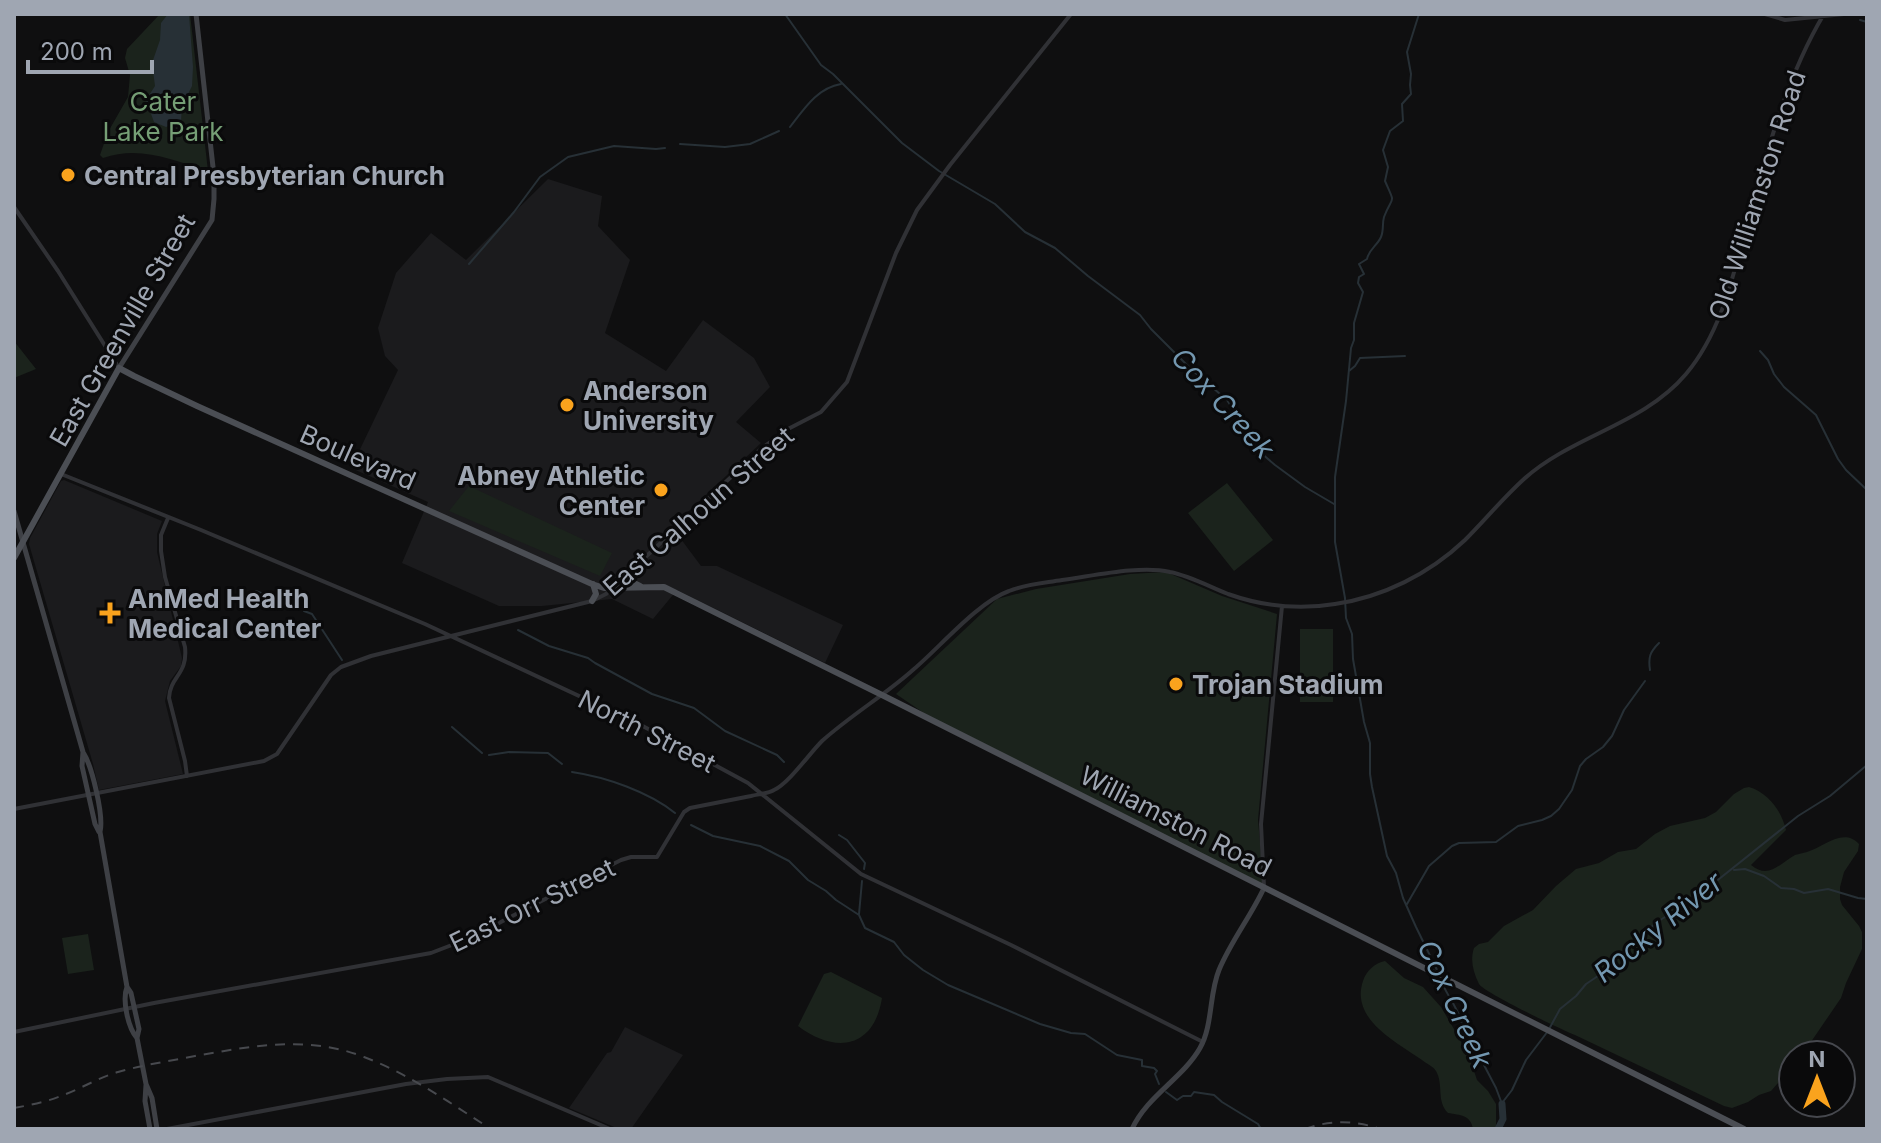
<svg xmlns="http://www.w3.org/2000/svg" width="1881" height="1143" font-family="Inter,sans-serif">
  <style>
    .built { fill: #1b1b1d }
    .green { fill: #1b231c }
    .water { fill: #273036 }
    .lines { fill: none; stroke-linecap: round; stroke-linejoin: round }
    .stream { stroke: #273036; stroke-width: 2 }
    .river { stroke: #273036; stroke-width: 7 }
    .tertiary { stroke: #303135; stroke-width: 4 }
    .secondary { stroke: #3e4045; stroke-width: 5 }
    .primary { stroke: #4b4e54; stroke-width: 6 }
    .rail { stroke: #47494e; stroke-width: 2; stroke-dasharray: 10 8; stroke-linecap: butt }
    .poi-dot { fill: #faa31d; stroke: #0a0a0b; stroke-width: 3 }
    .labels { text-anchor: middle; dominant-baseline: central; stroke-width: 6; stroke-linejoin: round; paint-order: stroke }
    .park-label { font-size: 26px; fill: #759e75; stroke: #0a0a0b }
    .poi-label { font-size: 26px; font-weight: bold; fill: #9fa6b2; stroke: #0a0a0b; text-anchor: start }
    .street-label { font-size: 26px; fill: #9fa6b2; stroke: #0a0a0b }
    .water-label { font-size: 28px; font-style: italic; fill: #7397b0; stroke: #0a0a0b }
  </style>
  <rect width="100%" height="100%" fill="#0f0f10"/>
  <!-- built -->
  <path class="built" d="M548 179 602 196 598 226 630 260 605 333 666 371 703 320 754 358 770 387 736 422 761 443 672 527 701 566H717L843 625 825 663 677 590 653 619 612 599 542 606H499L402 563 428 502 351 468 398 370 385 356 378 328 396 273 431 233 466 260Z
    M64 480 162 521 157 534V552L182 658 181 666 170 681 165 701 183 774 99 790 93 764 29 544 30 538 61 481Z
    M625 1027 683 1055 631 1129H619L569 1108 607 1053 611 1052Z"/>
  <!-- green -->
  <path class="green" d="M160 14H190L208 171C172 160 140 145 103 158L100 155 108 132 128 97 130 75 125 58 127 49Z
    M14 341 36 369 14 378Z
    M1227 483 1273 540 1234 571 1188 513Z
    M469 486 612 553 600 576 449 511Z
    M1166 572 1222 596 1277 614 1258 820 1264 888 937 722 896 694 997 599 1036 589 1130 574Z
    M1300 629H1333V702H1300Z
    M1749 787C1769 793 1782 812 1786 830L1751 865C1769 880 1780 863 1795 855 1799 854 1803 853 1807 852 1824 847 1843 827 1859 844L1858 851 1844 872 1840 887V899L1842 905 1859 926 1862 932V949L1846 983 1841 998 1802 1055H1793V1066L1771 1091 1759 1095 1748 1102 1732 1108 1724 1106 1575 1035C1562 1030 1483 992 1479 984 1473 972 1470 960 1474 948L1479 944 1488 942 1504 926 1533 910 1556 886 1576 869 1599 863 1618 852 1636 849 1655 834 1670 826 1705 818 1716 812 1734 794 1744 788Z
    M88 934 94 970 68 974 62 938Z
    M1385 961 1404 978 1423 987 1441 1007 1458 1036 1471 1062 1477 1080 1488 1091 1496 1104V1129H1473C1471 1115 1460 1115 1448 1113 1436 1101 1444 1085 1436 1071 1433 1066 1427 1064 1422 1060 1396 1042 1350 1019 1363 981 1366 971 1375 963 1385 961Z
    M831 972 882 998C874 1049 835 1054 798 1026L824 974Z"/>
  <!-- water -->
  <path class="water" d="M168 14H189L193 67 192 86 182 106 181 121 166 127 154 122 146 100 155 86 152 63 160 40 161 23Z"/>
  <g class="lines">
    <!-- stream -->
    <path class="stream" d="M785 14 821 65 833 74 902 143 939 171 995 204 1025 232 1055 248 1088 276 1140 315 1151 329 1192 370 1227 400 1261 453 1275 465 1305 487 1334 504
      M1419 14 1407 52 1411 74 1410 85 1411 94 1402 104 1403 121 1390 131 1383 150 1388 167 1385 181C1396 206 1393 194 1384 217 1382 224 1384 230 1381 237 1377 246 1369 249 1367 259L1359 264 1364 274 1359 277 1358 283 1363 292 1354 323V340L1351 348 1346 401 1335 477V542L1345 598 1346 618 1352 634 1353 659 1364 722 1370 743V774L1372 787 1387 856 1396 873 1403 898 1416 927 1438 972
      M1446 14H1454
      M1860 20 1867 22
      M790 127C804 109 817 88 841 84
      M680 144 725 147 750 144 779 131
      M469 264 514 212 540 177 568 157 614 146 656 149 665 148
      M1760 351 1768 360 1774 374 1784 387 1816 415 1838 459 1846 470 1867 490
      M1349 371 1355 366 1360 358 1405 356
      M256 591 290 605
      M304 611 312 614 342 660
      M518 630 549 646 588 658 595 663 652 694 694 708 725 731 777 755 784 762
      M1650 670C1648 657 1650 652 1659 643
      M452 727 482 753
      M489 755 509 752 548 753 562 764
      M572 772C606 777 649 792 675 813
      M691 825 713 836 760 846 789 861 808 880 826 891 836 900 859 915 865 928 894 942 904 955 923 970 948 985 1040 1024 1071 1033 1085 1034 1117 1055 1142 1060V1066L1154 1068 1157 1071 1155 1074 1159 1084
      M839 835 847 840 865 863 864 869
      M1734 870 1745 869 1764 876 1781 888 1794 889 1804 893 1828 889 1858 898 1867 899
      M1407 904 1429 866 1452 846 1459 843 1496 842 1518 826 1542 820 1551 816 1559 809 1572 790 1580 766 1586 759 1603 747 1612 736 1624 710 1645 681
      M859 914 862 881
      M1440 978C1445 993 1457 1006 1461 1021L1496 1088 1502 1104
      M1166 1092 1177 1100 1183 1096H1191L1194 1092 1214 1095 1222 1102 1258 1124 1261 1129
      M1502 1103 1512 1090 1526 1060 1548 1031 1560 1009 1576 996 1586 984 1598 976 1657 922 1694 899 1798 816 1830 796 1867 765"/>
    <!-- river -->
    <path class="river" d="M1498 1129 1503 1119 1502 1104"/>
    <!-- tertiary -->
    <path class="tertiary" d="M1765 14 1785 20 1844 14
      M14 207 58 271 119 368
      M61 474 201 530 425 624 639 724 748 783 861 874 1011 945 1203 1042
      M168 518 161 535V551L165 577 185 647C188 675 170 676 169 698L185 761 187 776
      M14 809 264 761 277 754 331 675 341 667 371 656 592 601 606 594 761 449 788 429 821 412 847 382 896 253 917 210 950 165 1071 14
      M1264 887 1261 824 1282 606
      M14 1032 154 1003 431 953 470 938 621 860 631 857H657L684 812 690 808C710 804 731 800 751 796 758 794 767 794 774 790 789 783 809 754 822 741 851 715 885 695 914 669 940 647 978 602 1009 591 1026 584 1044 583 1062 580 1093 576 1140 565 1170 572 1190 576 1208 586 1228 594 1262 606 1299 610 1335 604 1383 597 1429 574 1465 540 1485 520 1503 498 1524 479 1573 435 1643 425 1686 374 1723 330 1734 271 1749 217 1768 148 1787 76 1824 14
      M167 1129 406 1084 447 1079 488 1077 610 1129"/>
    <!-- secondary -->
    <path class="secondary" d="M119 368 212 220 214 199V176L196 14
      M14 511 83 752C92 766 104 816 100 832L127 987 131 993 139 1029 137 1038 146 1084 152 1098 157 1129
      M83 752 82 766 95 824 99 832
      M127 987C122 1000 128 1028 137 1038
      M146 1085 145 1101 150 1129
      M1132 1129C1147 1096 1183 1078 1200 1048 1213 1025 1209 994 1219 970 1231 941 1251 916 1264 888"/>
    <!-- primary -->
    <path class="primary" d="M14 558 119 368 134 376 197 406 592 584 604 588 664 587 882 695 1744 1129
      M636 566 631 579 634 583 640 586
      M592 601 596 594 593 584"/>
    <!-- rail -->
    <path class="rail" d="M14 1108C30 1105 46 1102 61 1096 80 1089 98 1078 118 1072 143 1065 169 1061 195 1056 252 1046 308 1035 364 1057 409 1074 450 1103 491 1129
      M1305 1129C1329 1120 1355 1120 1380 1129"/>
  </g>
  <!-- markers -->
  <g class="poi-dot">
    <circle cx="68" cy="175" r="8"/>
    <circle cx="567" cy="405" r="8"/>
    <circle cx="661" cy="490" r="8"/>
    <path d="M106 601h8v8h8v8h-8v8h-8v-8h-8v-8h8z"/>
    <circle cx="1176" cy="684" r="8"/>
  </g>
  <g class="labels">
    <!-- park labels -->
    <g class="park-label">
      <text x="163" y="101">Cater<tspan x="163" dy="30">Lake Park</tspan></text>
    </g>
    <!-- poi labels -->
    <g class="poi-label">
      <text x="84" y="175">Central Presbyterian Church</text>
      <text x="583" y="390">Anderson<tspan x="583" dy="30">University</tspan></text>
      <text x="645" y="475" text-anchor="end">Abney Athletic<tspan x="645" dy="30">Center</tspan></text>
      <text x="128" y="598">AnMed Health<tspan x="128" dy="30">Medical Center</tspan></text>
      <text x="1192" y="684">Trojan Stadium</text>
    </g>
    <!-- street labels -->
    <g class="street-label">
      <text transform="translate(1757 195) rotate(-72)">Old Williamston Road</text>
      <text transform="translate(122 330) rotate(-60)">East Greenville Street</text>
      <text transform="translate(358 457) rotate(24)">Boulevard</text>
      <text transform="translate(698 511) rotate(-41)">East Calhoun Street</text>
      <text transform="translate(647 731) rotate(27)">North Street</text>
      <text transform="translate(1176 821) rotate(27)">Williamston Road</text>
      <text transform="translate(532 905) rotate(-26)">East Orr Street</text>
    </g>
    <!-- water labels -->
    <g class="water-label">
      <text transform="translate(1223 403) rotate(48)">Cox Creek</text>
      <text transform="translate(1658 927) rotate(-39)">Rocky River</text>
      <text transform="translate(1455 1004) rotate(65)">Cox Creek</text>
    </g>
  </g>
  <!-- border -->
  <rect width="1881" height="1143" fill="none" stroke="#9fa6b2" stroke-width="32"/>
  <!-- north arrow -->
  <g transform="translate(1817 1079)"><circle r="38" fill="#0a0a0b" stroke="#46484e" stroke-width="2"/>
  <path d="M0-6L14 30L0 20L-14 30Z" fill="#faa31d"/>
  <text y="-12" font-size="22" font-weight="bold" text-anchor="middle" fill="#9fa6b2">N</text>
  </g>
  <!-- scale -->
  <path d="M28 60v12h124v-12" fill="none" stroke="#9fa6b2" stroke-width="4"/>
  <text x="40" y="60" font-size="24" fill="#9fa6b2" stroke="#0a0a0b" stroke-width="6" paint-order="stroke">200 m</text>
</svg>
